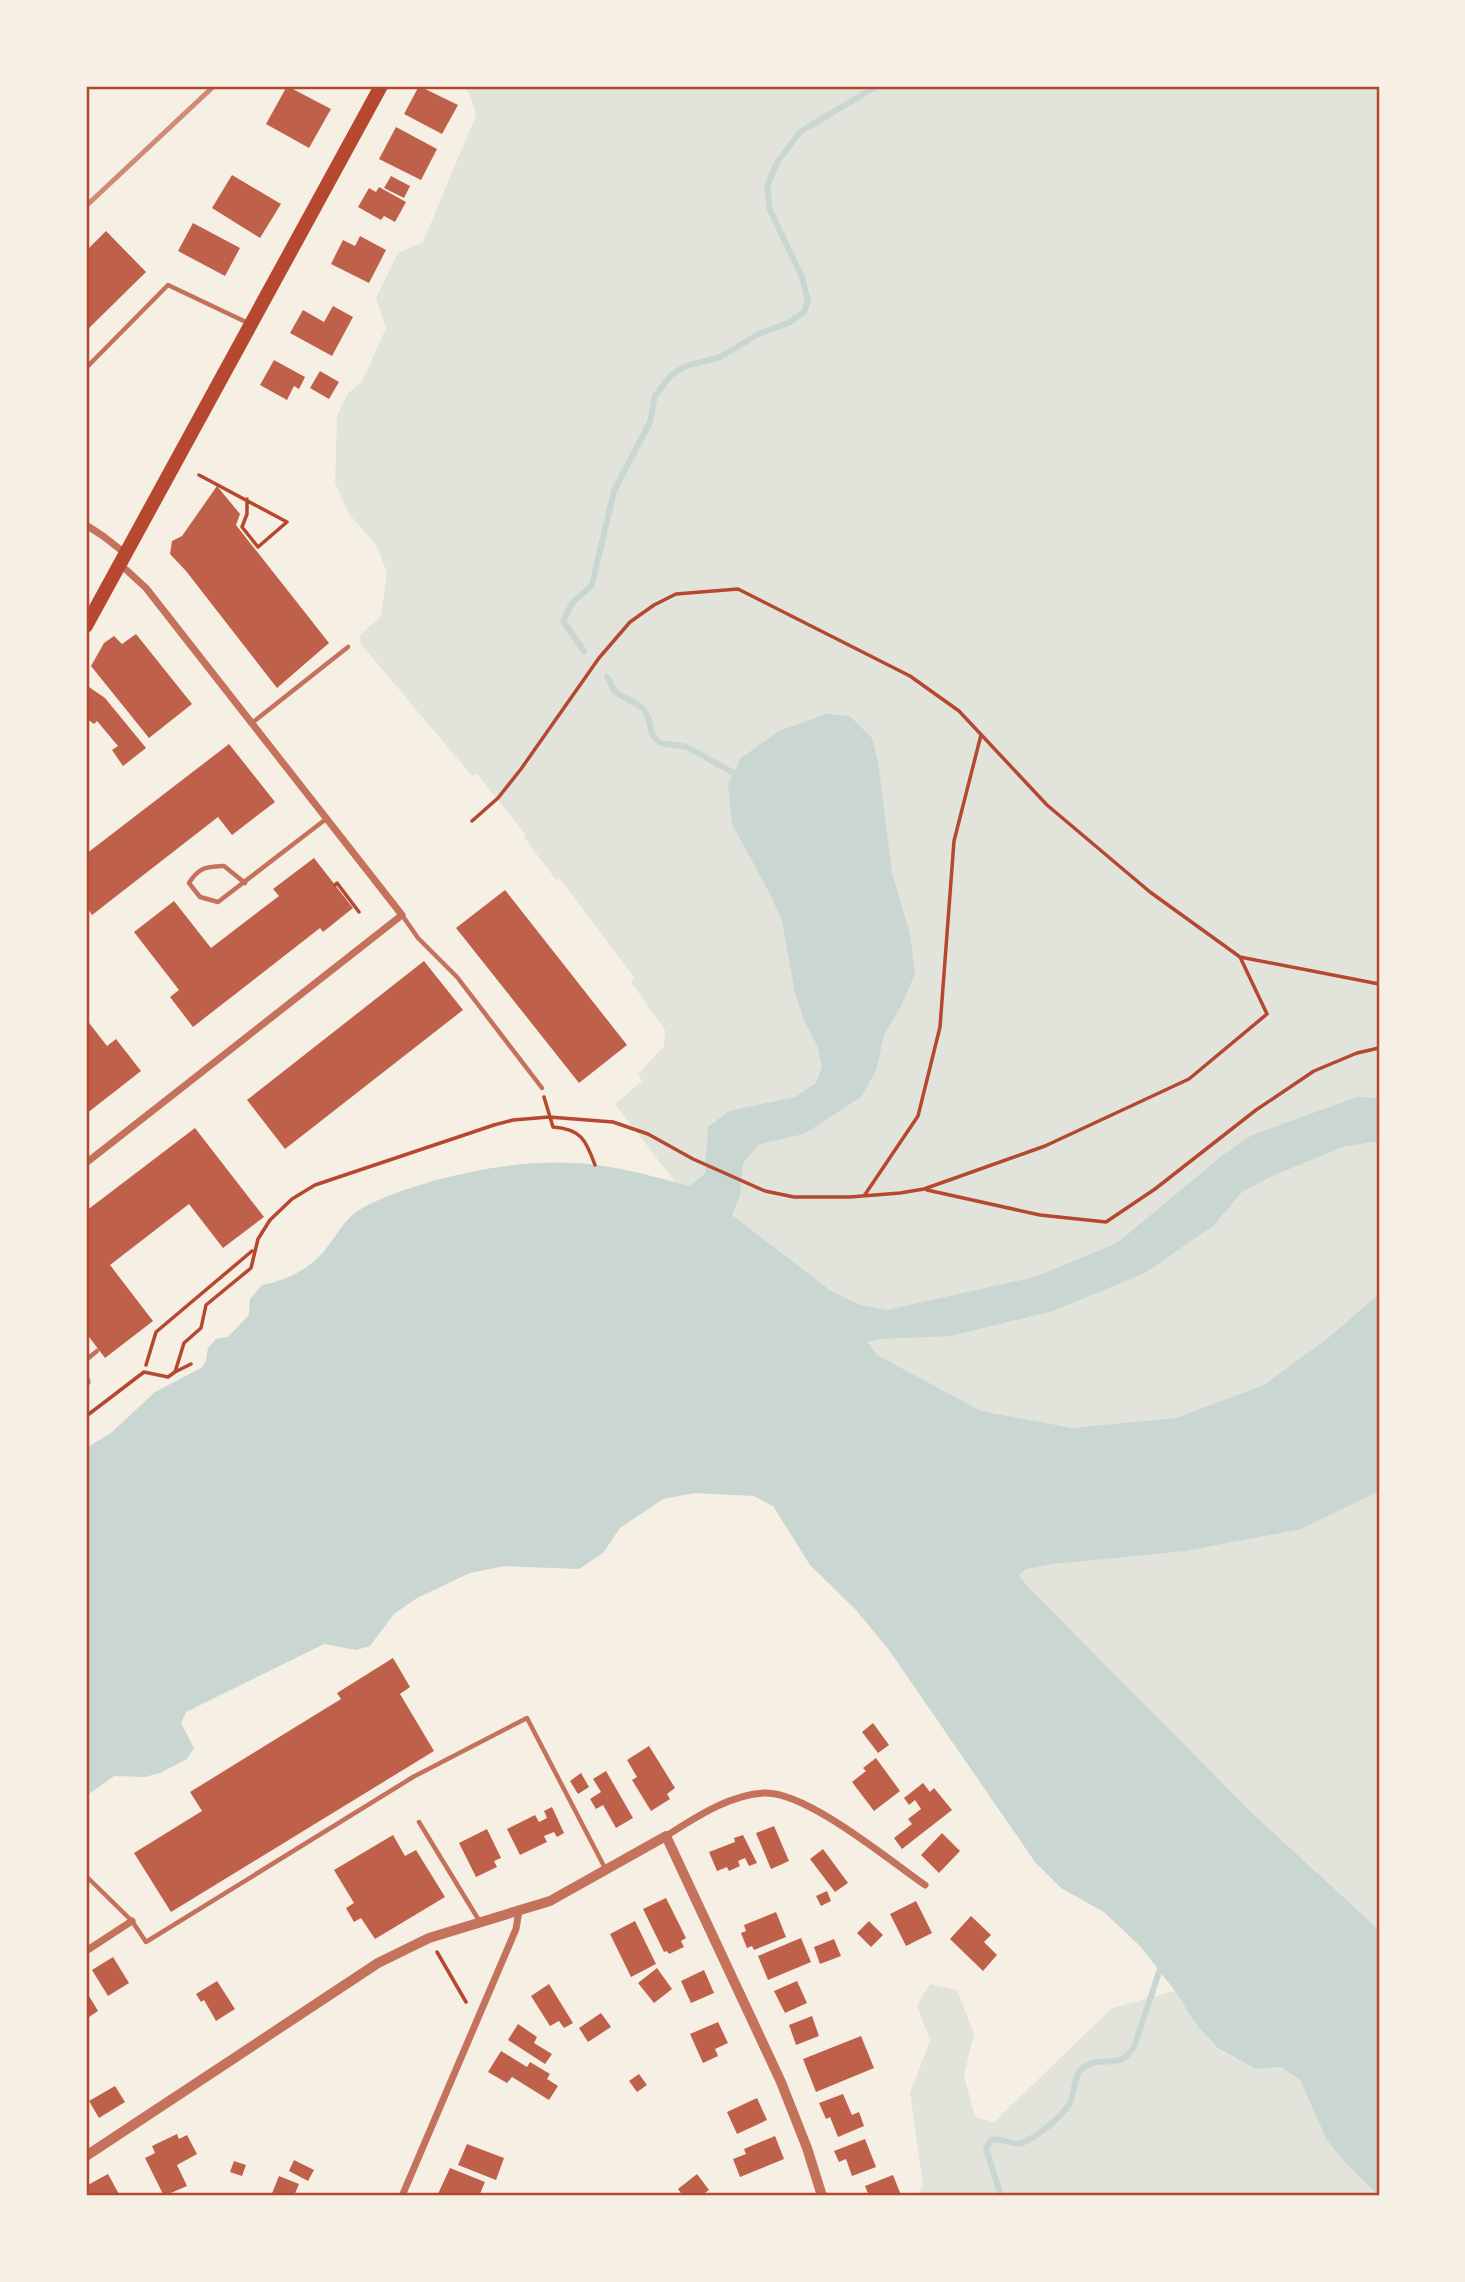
<svg xmlns="http://www.w3.org/2000/svg" width="1465" height="2282" font-family="'Golos Text',sans-serif">
  <style>
    .green { fill: #e2e4dc }
    .water { fill: #c9d6d2 }
    .lines { fill: none; stroke-linecap: round; stroke-linejoin: round }
    .stream { stroke: #c9d6d2; stroke-width: 6 }
    .building { fill: #bf614a }
    .path { stroke: #b5482f; stroke-width: 3.5 }
    .service { stroke: #c5725c; stroke-width: 4.5 }
    .minor { stroke: #c5725c; stroke-width: 7 }
    .tertiary { stroke: #c5725c; stroke-width: 10 }
    .primary { stroke: #b5482f; stroke-width: 14 }
    .rail { stroke: #cf8b77; stroke-width: 5 }
    .neatline { fill: none; stroke: #b5482f; stroke-width: 2.5 }
  </style>
  <rect width="100%" height="100%" fill="#f6efe4"/>
  <!-- green -->
  <path class="green" d="M464 86H1379V1994L1002 1606 615 1104 642 1081 638 1074 664 1046 665 1030 631 982 634 978 632 975 560 879 556 880 524 837 525 834 477 774 472 776 360 643V635L381 616 387 572 376 545 349 514 335 483 337 416 348 393 362 382 386 328 376 298 398 253 423 242 476 115 471 98Z
    M930 1984 957 1990 974 2034 964 2076 975 2117 994 2122 1112 2008 1175 1991 1196 2024 1217 2049 1256 2069 1281 2067 1300 2080 1345 2163 1379 2196H917L923 2185 910 2093 930 2041 917 2005Z"/>
  <!-- water -->
  <path class="water" d="M826 714 850 716 872 738 878 762 892 873 910 934 915 974 901 1006 884 1035 876 1071 861 1097 804 1134 760 1144 743 1163 740 1195 732 1215 831 1291 861 1305 887 1310 1035 1277 1117 1243 1223 1155 1252 1135 1357 1097 1379 1098V1141L1343 1147 1272 1176 1242 1192 1213 1226 1145 1273 1053 1311 951 1336 881 1339 867 1342 877 1355 981 1411 1072 1428 1176 1418 1264 1385 1328 1338 1379 1294V1491L1301 1529 1185 1551 1053 1564 1026 1569 1019 1575 1026 1585 1255 1816 1379 1930V2196L1345 2163 1327 2140 1300 2080 1281 2067 1256 2069 1217 2048 1196 2024 1175 1991 1141 1947 1104 1912 1061 1888 1035 1862 889 1650 856 1610 810 1565 773 1506 754 1496 695 1493 663 1499 620 1528 603 1553 579 1569 504 1566 470 1573 417 1598 394 1614 370 1646 356 1650 324 1644 186 1712 181 1723 194 1748 187 1759 160 1773 145 1777 114 1776 86 1796V1448L111 1433 155 1392 201 1368 206 1361 208 1348 216 1339 228 1337 249 1315 250 1299 262 1285C285 1281 310 1269 325 1250 337 1235 343 1221 359 1210 383 1196 407 1189 433 1181 485 1167 542 1158 596 1165 628 1169 659 1178 689 1186L705 1174 708 1127 729 1111 795 1097 816 1083 822 1067 817 1045 804 1020 795 993 782 921 770 894 732 824 728 784 741 758 779 731Z"/>
  <g class="lines">
    <!-- stream -->
    <path class="stream" d="M584 651 563 621 573 602 592 585 614 491 650 422 655 396 671 375 686 366 720 357 759 334 788 323 804 312 808 301 802 277 770 210 767 186 778 161 800 132 877 86
      M607 677 615 692 643 708 649 720 652 735 660 743 687 747 739 776
      M1001 2196 986 2149 991 2140C1002 2137 1011 2146 1022 2143 1036 2138 1066 2114 1071 2100 1075 2089 1074 2072 1086 2066 1104 2055 1119 2071 1134 2047L1162 1963"/>
  </g>
  <!-- building -->
  <path class="building" d="M287 86 331 109 309 148 266 124Z
    M419 86 458 105 442 134 404 114Z
    M396 127 437 149 421 180 379 159Z
    M232 175 281 204 260 238 212 208Z
    M391 176 410 186 404 198 384 188Z
    M379 187 406 202 395 222 384 216 381 220 358 207 369 188 376 192Z
    M193 223 240 248 225 276 178 251Z
    M106 231 146 272 86 331V251Z
    M360 236 386 250 369 283 331 264 343 240 355 246Z
    M333 306 353 317 332 356 290 333 303 310 324 322Z
    M274 360 305 377 299 389 294 386 287 400 260 385Z
    M320 371 339 382 329 399 310 388Z
    M217 486 240 514 236 525 329 643 277 688 186 571 170 554 172 541 182 536Z
    M136 634 192 704 149 738 91 666 104 643 114 636 122 644Z
    M86 685 105 698 146 748 123 766 112 750 118 746 97 721 94 724 86 718Z
    M229 744 275 802 232 835 218 817 92 915 86 906V854Z
    M314 858 353 908 323 932 320 928 193 1027 170 997 179 990 134 932 174 901 211 948 279 896 273 889Z
    M505 890 627 1045 579 1083 456 928Z
    M424 961 463 1010 285 1149 247 1100Z
    M86 1019 107 1046 116 1039 141 1071 86 1114Z
    M195 1128 264 1217 223 1248 189 1204 110 1265 153 1321 105 1358 86 1333V1211Z
    M393 1658 410 1687 400 1694 434 1751 171 1912 134 1853 202 1811 190 1792 341 1699 337 1693Z
    M873 1723 889 1745 878 1753 862 1732Z
    M649 1746 675 1788 667 1794 670 1799 651 1811 632 1780 637 1777 627 1760Z
    M876 1758 900 1791 874 1811 852 1782 866 1771 863 1768Z
    M606 1771 633 1818 616 1828 603 1805 596 1809 590 1799 601 1792 593 1779Z
    M581 1773 589 1787 578 1794 570 1781Z
    M923 1783 930 1792 934 1788 952 1810 902 1849 894 1838 912 1824 908 1819 921 1809 915 1800 909 1805 904 1798Z
    M552 1807 564 1833 557 1837 554 1832 544 1836 547 1842 520 1855 507 1829 535 1815 539 1822 547 1818 544 1811Z
    M774 1826 789 1861 771 1869 756 1833Z
    M487 1829 501 1858 494 1861 497 1867 476 1877 459 1843Z
    M942 1833 960 1851 939 1873 921 1855Z
    M393 1835 405 1856 416 1850 445 1897 375 1939 361 1918 354 1922 346 1908 354 1903 334 1870Z
    M743 1835 757 1863 749 1866 745 1858 738 1861 740 1866 729 1871 727 1867 717 1871 709 1852 735 1842 734 1838Z
    M823 1849 848 1883 835 1892 810 1859Z
    M827 1891 831 1901 821 1906 816 1896Z
    M666 1898 686 1938 681 1941 684 1947 669 1954 667 1951 664 1952 643 1909Z
    M916 1901 932 1933 906 1946 890 1914Z
    M776 1912 786 1937 754 1950 752 1946 747 1948 741 1933 746 1931 744 1925Z
    M971 1916 991 1935 984 1942 997 1955 983 1971 950 1939Z
    M635 1921 656 1964 631 1977 610 1934Z
    M869 1921 883 1935 871 1947 857 1933Z
    M801 1938 811 1962 768 1980 758 1956Z
    M834 1939 841 1956 820 1964 814 1947Z
    M113 1957 129 1983 108 1996 92 1970Z
    M657 1968 672 1989 654 2003 638 1983Z
    M704 1970 714 1993 691 2003 681 1981Z
    M217 1981 235 2009 216 2021 204 2000 201 2002 196 1994Z
    M797 1981 807 2003 785 2013 774 1991Z
    M549 1984 573 2023 564 2028 559 2021 550 2026 531 1996Z
    M86 1991 98 2011 86 2019Z
    M601 2013 611 2027 588 2042 579 2028Z
    M812 2016 819 2036 796 2045 789 2025Z
    M718 2022 728 2043 715 2049 718 2056 703 2063 690 2034Z
    M518 2024 537 2037 534 2043 552 2054 545 2064 508 2040Z
    M861 2036 874 2068 816 2092 803 2059Z
    M501 2051 527 2067 530 2062 550 2074 547 2079 558 2086 549 2100 512 2077 507 2083 488 2072Z
    M639 2074 647 2085 637 2092 629 2081Z
    M115 2086 125 2102 99 2118 89 2101Z
    M843 2094 852 2115 859 2112 864 2126 838 2137 830 2117 826 2119 819 2103Z
    M757 2098 767 2120 737 2134 727 2112Z
    M177 2134 179 2139 187 2135 197 2154 177 2165 187 2186 164 2196 145 2158 155 2153 152 2146Z
    M775 2136 784 2159 740 2177 733 2159 746 2154 744 2149Z
    M865 2139 876 2167 852 2176 846 2159 839 2162 834 2151Z
    M467 2144 504 2158 496 2180 458 2165Z
    M294 2160 314 2170 308 2181 289 2171Z
    M234 2161 246 2165 242 2176 230 2172Z
    M450 2168 485 2182 479 2196H437Z
    M108 2174 120 2196H89L86 2186Z
    M697 2174 709 2190 701 2196H683L678 2189Z
    M893 2175 901 2195 869 2196 865 2186Z
    M279 2176 299 2184 294 2196H271Z"/>
  <g class="lines">
    <!-- path -->
    <path class="path" d="M199 475 287 522 258 547 242 527 247 514V499
      M335 885 337 883 359 912
      M1240 957 1379 984
      M544 1097 553 1127C581 1129 586 1140 595 1165
      M927 1190 1040 1215 1106 1222 1155 1189 1256 1110 1314 1071 1357 1053 1379 1048
      M864 1196 918 1116 940 1027 954 841 981 735
      M146 1365 156 1332 252 1251
      M175 1372 191 1364
      M86 1410 89 1414 144 1372 168 1377 175 1372 184 1343 201 1328 206 1305 251 1268 258 1239 270 1220 292 1199 315 1185 494 1125 513 1120 549 1117 613 1122 648 1134 693 1159 765 1191 794 1197H850L900 1193 924 1189 1045 1146 1189 1079 1267 1014 1240 957 1150 892 1047 805 959 711 910 676 738 589 676 594 654 605 630 622 599 658 521 769 498 798 472 821
      M437 1952 466 2002"/>
    <!-- service -->
    <path class="service" d="M86 368 168 285 248 323
      M252 723 348 647
      M245 883 224 866C206 867 199 867 189 883L200 897 218 902 326 819
      M402 915 418 938 457 977 542 1088
      M86 1360 97 1351
      M419 1822 480 1922
      M86 1876 132 1921 146 1942 413 1777 527 1718 606 1870"/>
    <!-- minor -->
    <path class="minor" d="M86 525 103 536 126 554
      M86 1163 402 915 146 588 121 565
      M86 1379 87 1382
      M666 1836C695 1818 728 1795 764 1793 806 1791 889 1860 925 1885
      M86 1951 132 1921
      M402 2196 516 1929 519 1911"/>
    <!-- tertiary -->
    <path class="tertiary" d="M86 2156 378 1963 429 1938 550 1901 666 1836 781 2082 807 2148 822 2196"/>
    <!-- primary -->
    <path class="primary" d="M86 626 381 86"/>
    <!-- rail -->
    <path class="rail" d="M86 206 214 86"/>
  </g>
  <!-- border -->
  <rect width="1465" height="2282" fill="none" stroke="#f6efe4" stroke-width="175"/>
  <rect x="88" y="88" width="1290" height="2106" class="neatline"/>
</svg>
